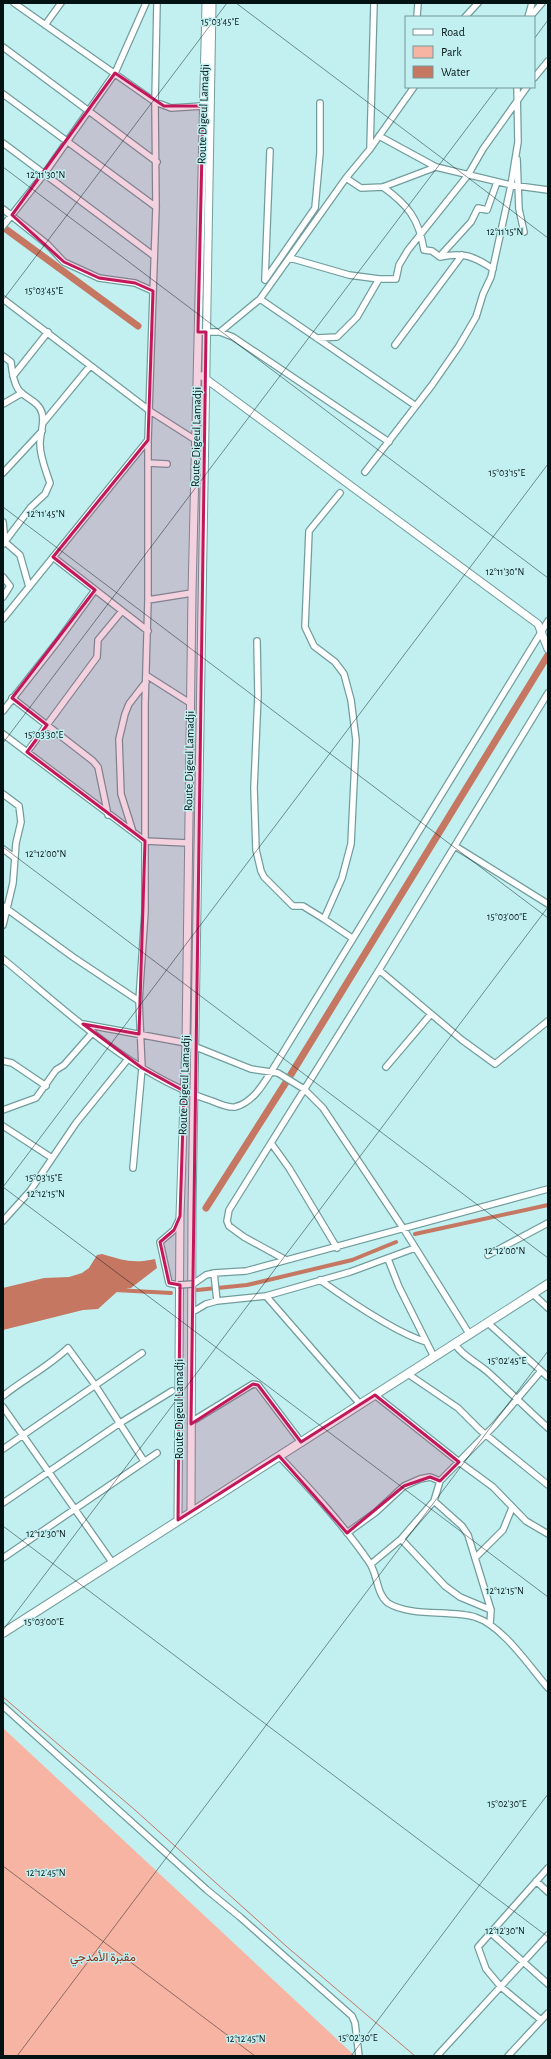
<svg xmlns="http://www.w3.org/2000/svg" width="551" height="2059" font-family="'Alegreya Sans',Vazirmatn,sans-serif">
  <style>
    .green { fill: #f8b4a2 }
    .water { fill: #c57762 }
    .lines { fill: none; stroke-linecap: round; stroke-linejoin: round }
    .stream { stroke: #c57762; stroke-width: 1 }
    .canal { stroke: #c57762; stroke-width: 4 }
    .river { stroke: #c57762; stroke-width: 7 }
    .minor-casing { stroke: #729d9d; stroke-width: 8 }
    .major-casing { stroke: #729d9d; stroke-width: 9 }
    .highway-casing { stroke: #729d9d; stroke-width: 10 }
    .minor { stroke: #fff; stroke-width: 5.5 }
    .major { stroke: #fff; stroke-width: 7 }
    .highway { stroke: #fff; stroke-width: 8 }
    .minor-bridge-casing { stroke: #729d9d; stroke-width: 8; stroke-linecap: butt }
    .minor-bridge { stroke: #fff; stroke-width: 5.5 }
    .marked { fill: #c2185b; fill-opacity: 0.2; stroke: #c2185b; stroke-width: 3; stroke-linejoin: round }
    .ticks { fill: none; stroke: #031314; stroke-width: 1; stroke-opacity: 0.45 }
    .labels { text-anchor: middle; dominant-baseline: central; stroke-width: 3; stroke-linejoin: round; paint-order: stroke }
    .street-label { font-size: 12px; fill: #031314; stroke: #c2eff0 }
    .park-label { font-size: 12px; fill: #8c2d13; stroke: #c2eff0 }
    .ticks-label { font-size: 10px; text-anchor: middle; fill: #031314; stroke: #c2eff0; stroke-width: 3; stroke-linejoin: round; paint-order: stroke }
  </style>
  <rect width="100%" height="100%" fill="#c2eff0"/>
  <!-- green -->
  <path class="green" d="M3 1728 355 2056H3Z"/>
  <!-- water -->
  <path class="water" d="M102 1254C122 1260 133 1264 155 1259L157 1268 131 1288 119 1290 98 1309 83 1310 3 1330V1288L44 1278 69 1277 82 1273 89 1268 97 1255Z"/>
  <g class="lines">
    <!-- stream -->
    <path class="stream" d="M3 1697 135 1810 286 1946 415 2056"/>
    <!-- canal -->
    <path class="canal" d="M415 1234 548 1205
      M115 1290 171 1293
      M197 1290 247 1285 352 1260 396 1242"/>
    <!-- river -->
    <path class="river" d="M3 227 138 326
      M206 1208 290 1076 548 655"/>
    <!-- minor casing -->
    <g class="minor-casing">
      <path id="minor" d="M14 3 155 102 171 108 203 106
        M417 17 418 3
        M465 17 478 3
        M528 17 532 3
        M530 17 542 3
        M45 25 61 3
        M3 47 157 162
        M534 78 548 61
        M3 94 156 207
        M379 136 436 167 511 185 548 190
        M3 143 154 256
        M370 149 374 3
        M517 159 519 209 524 232
        M346 178 361 188 383 187 436 167
        M383 187C408 205 419 219 424 250L432 251 440 257C463 252 474 256 493 269
        M3 209 47 244 64 262 99 278 135 283 153 291
        M3 226 45 173 115 73 146 3
        M440 256 471 222 478 208 487 210 497 182
        M290 258 349 275 379 279
        M265 279 270 151
        M265 280 315 208 320 153V103
        M3 299 150 411 197 441
        M260 299 416 406
        M198 332H220L233 337 389 442
        M220 332 260 299 346 178 370 149 414 87
        M317 338 337 337 357 317 379 279H396L399 265 408 250 468 175 483 149 527 87
        M395 345 462 255
        M3 356 11 362C12 371 13 381 18 389 24 398 39 401 42 413 45 423 40 433 40 444 40 457 46 471 50 483L45 494 31 507 3 544
        M13 376 48 332
        M3 404 22 393
        M43 423 90 366
        M148 463 167 464
        M365 472 432 385 459 346 476 317 483 294 491 277 511 185 518 142 517 87
        M3 473 42 431
        M340 493 309 531 305 627 314 646 335 662 344 674 351 700 356 740 351 844 342 878 324 919 352 938
        M3 522 5 542 20 555 29 587
        M53 557 148 631
        M3 577 10 586 3 597
        M148 600 192 593
        M3 619 148 440
        M257 641 258 695 254 788 256 850 261 871 264 877 293 906H303L324 919
        M146 675 190 703
        M12 698 93 761 98 767 108 815
        M3 711 58 641 95 590
        M3 734 145 841 187 843
        M27 752 97 657 98 640 122 611
        M3 794 19 806 21 822 16 843 13 883 3 925
        M133 832 121 794 119 739 125 714 129 704 146 682
        M455 846 548 904
        M3 849 15 858
        M3 906 73 957 139 1001
        M3 959C67 1011 131 1075 212 1101 219 1104 228 1108 235 1107 252 1103 263 1085 271 1072L548 621
        M379 970 462 1040 495 1064 548 1021
        M83 1024 186 1043 251 1069 278 1073 304 1089 323 1108 403 1228 470 1335
        M3 1061 12 1063 46 1086
        M386 1067 431 1014
        M3 1110 36 1098 56 1070 64 1065 93 1032
        M3 1126 52 1158
        M271 1143 289 1168 337 1248
        M133 1168 142 1068 139 1001 145 912V704L148 600V440L156 207 155 102 157 3
        M3 1221 30 1191 76 1123 128 1059
        M488 1255 548 1223
        M388 1259 399 1287 434 1357
        M286 1260 244 1237 229 1226 227 1221 229 1210 379 970 548 693
        M214 1273 217 1301
        M320 1280C348 1300 394 1332 426 1342
        M193 1284 206 1275 214 1273 246 1271 548 1189
        M178 1285 169 1283 160 1242 174 1230 180 1218
        M533 1294 548 1308
        M266 1296 360 1404
        M196 1310 206 1304 217 1301 266 1296 350 1272 415 1248
        M488 1323 548 1377
        M455 1344C462 1356 478 1363 489 1373 509 1391 528 1410 548 1428
        M408 1374 458 1408 480 1430 548 1485
        M375 1395 459 1462 493 1487 526 1521 548 1534
        M3 1396C24 1379 48 1367 68 1348L95 1385 144 1461
        M3 1407 112 1562
        M191 1422 253 1384 258 1385 301 1442
        M3 1449 142 1353
        M279 1456C311 1490 343 1524 369 1562 378 1574 376 1594 388 1603 410 1617 451 1610 475 1617 503 1626 529 1666 548 1688
        M434 1501 462 1526 468 1535 491 1610 490 1624
        M3 1503 120 1423 172 1391
        M347 1533 376 1512 404 1486 420 1479 430 1477 440 1481 495 1425 541 1371
        M401 1539 445 1586 460 1597 491 1610
        M3 1558 157 1453
        M475 1558 503 1530 512 1508
        M371 1564 401 1539 434 1501 440 1481
        M3 1706 207 1890 240 1917 352 2016 355 2023 359 2056
        M536 1881 548 1892
        M491 1933 548 1984
        M541 2020 501 1987 486 1969 478 1947 548 1868
        M437 2056 548 1935
        M508 2056 548 2013"/>
    </g>
    <!-- major casing -->
    <g class="major-casing">
      <path id="major" d="M202 376 538 624 548 649
        M191 1512 192 1210 212 3
        M178 1520 180 1216 186 1043 192 593 206 3"/>
    </g>
    <!-- highway casing -->
    <g class="highway-casing">
      <path id="highway" d="M3 1633 548 1284"/>
    </g>
    <!-- minor -->
    <use href="#minor" class="minor"/>
    <!-- major -->
    <use href="#major" class="major"/>
    <!-- highway -->
    <use href="#highway" class="highway"/>
    <!-- minor-bridge casing -->
    <g class="minor-bridge-casing">
      <path id="minor-bridge" d="M178 1285 193 1284"/>
    </g>
    <!-- minor-bridge -->
    <use href="#minor-bridge" class="minor-bridge"/>
  </g>
  <!-- marked area -->
  <path class="marked" d="M115 73 164 106H203L198 332H206L191 1424 253 1384 258 1385 301 1442 375 1395 459 1462 440 1481 430 1477 404 1486 347 1533 279 1456 178 1520 180 1285 169 1283 160 1242 174 1230 180 1216 184 1091 142 1068 83 1024 139 1034 145 841 27 752 47 725 12 698 95 590 53 557 148 440 153 291 135 283 99 278 64 262 12 215Z"/>
  <!-- ticks -->
  <path class="ticks" d="M236 3 548 238M534 39 548 20M3 167 548 578M3 300 227 3M3 507 548 918M3 743 498 87M3 847 548 1258M3 1187 548 464M3 1187 548 1597M3 1526 548 1937M3 1630 548 907M3 1866 255 2056M17 2056 548 1351M351 2056 548 1794"/>
  <g class="labels">
    <!-- street labels -->
    <g class="street-label">
      <text transform="translate(203 114) rotate(-88)">Route Digeul Lamadji</text>
      <text transform="translate(196 437) rotate(-89)">Route Digeul Lamadji</text>
      <text transform="translate(189 761) rotate(-89)">Route Digeul Lamadji</text>
      <text transform="translate(184 1085) rotate(-88)">Route Digeul Lamadji</text>
      <text transform="translate(179 1409) rotate(-90)">Route Digeul Lamadji</text>
    </g>
    <!-- park labels -->
    <g class="park-label">
      <text x="103" y="1957">مقبرة الأمدجي</text>
    </g>
  </g>
  <g class="ticks-label">
    <text x="220" y="25">15°03'45"E</text>
    <text x="46" y="178">12°11'30"N</text>
    <text x="505" y="235">12°11'15"N</text>
    <text x="44" y="294">15°03'45"E</text>
    <text x="507" y="476">15°03'15"E</text>
    <text x="46" y="517">12°11'45"N</text>
    <text x="505" y="575">12°11'30"N</text>
    <text x="44" y="738">15°03'30"E</text>
    <text x="46" y="857">12°12'00"N</text>
    <text x="507" y="920">15°03'00"E</text>
    <text x="44" y="1181">15°03'15"E</text>
    <text x="46" y="1197">12°12'15"N</text>
    <text x="505" y="1254">12°12'00"N</text>
    <text x="507" y="1364">15°02'45"E</text>
    <text x="46" y="1537">12°12'30"N</text>
    <text x="505" y="1594">12°12'15"N</text>
    <text x="44" y="1625">15°03'00"E</text>
    <text x="507" y="1807">15°02'30"E</text>
    <text x="46" y="1876">12°12'45"N</text>
    <text x="505" y="1934">12°12'30"N</text>
    <text x="358" y="2041">15°02'30"E</text>
    <text x="246" y="2042">12°12'45"N</text>
  </g>
  <!-- border -->
  <rect width="551" height="2059" fill="none" stroke="#031314" stroke-width="8"/>
  <!-- legend -->
  <rect x="405" y="16" width="130" height="72" fill="#c2eff0" stroke="#769798"/>
  <rect x="413" y="29" width="20" height="6" fill="#ffffff" stroke="#769798"/>
  <text x="441" y="36" font-size="12" fill="#031314">Road</text>
  <rect x="413" y="46" width="20" height="12" fill="#f8b4a2" stroke="#769798"/>
  <text x="441" y="56" font-size="12" fill="#031314">Park</text>
  <rect x="413" y="66" width="20" height="12" fill="#c57762" stroke="#769798"/>
  <text x="441" y="76" font-size="12" fill="#031314">Water</text>
</svg>
